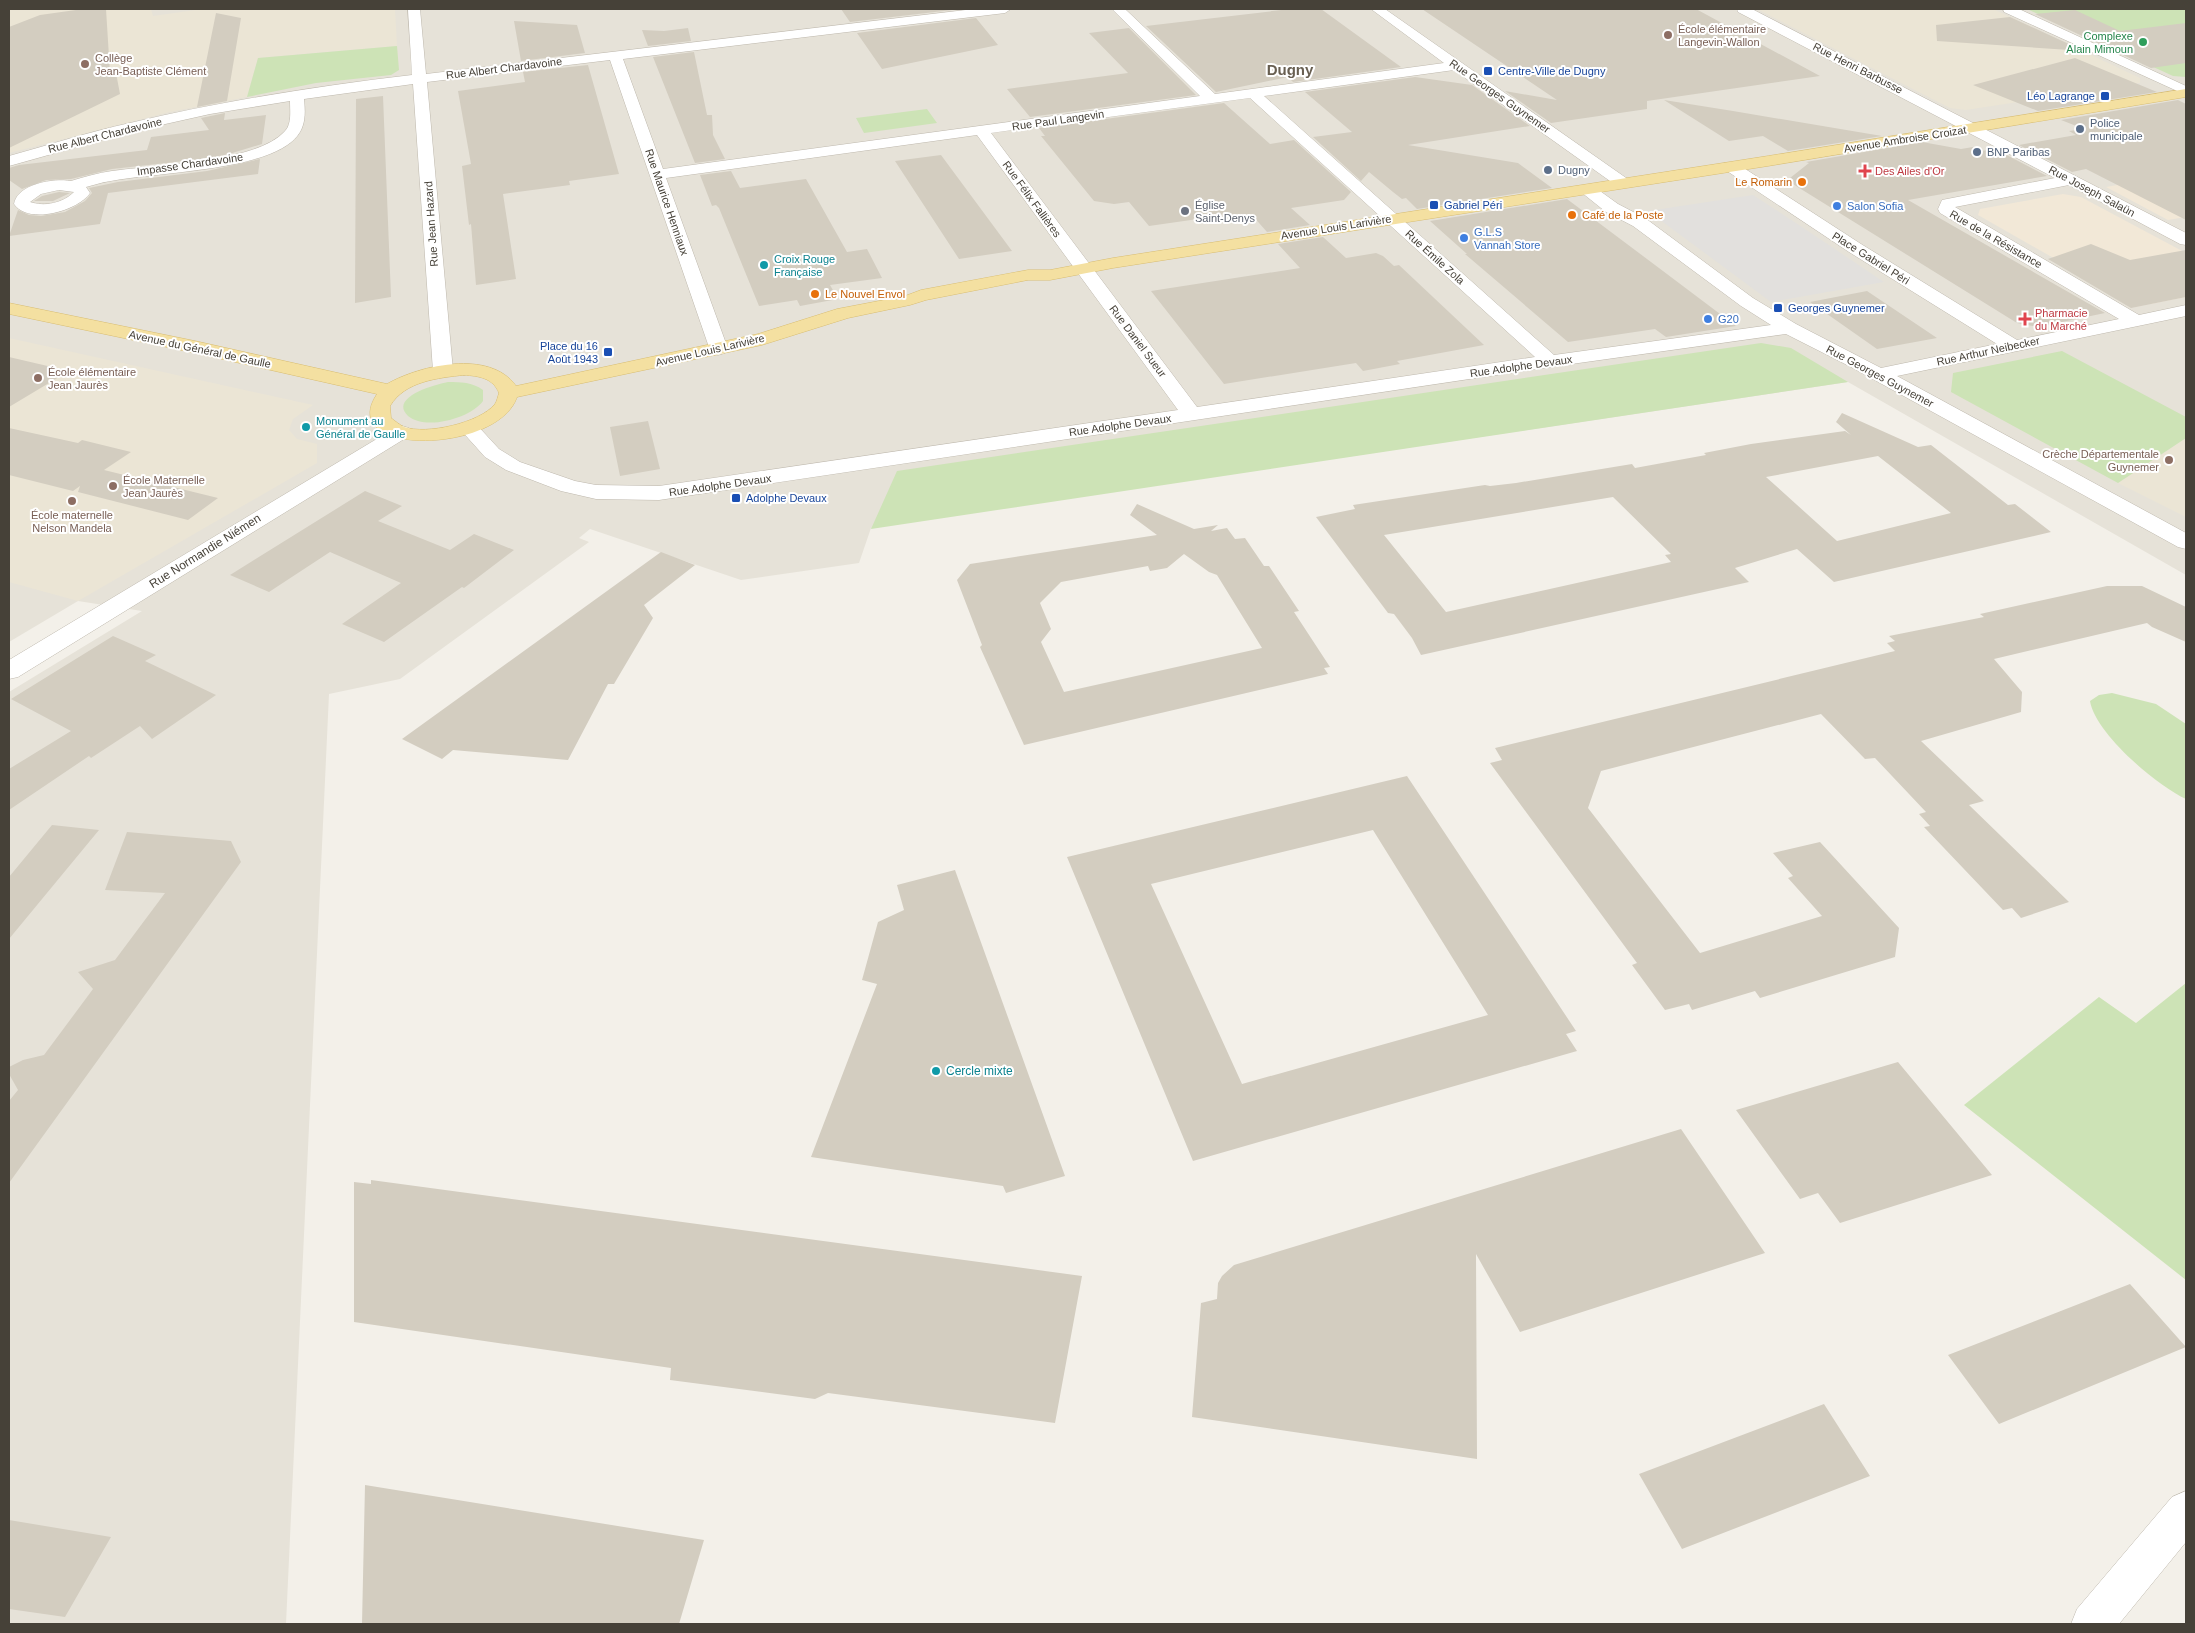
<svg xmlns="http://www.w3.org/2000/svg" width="2195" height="1633" font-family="Arial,sans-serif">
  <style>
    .residential { fill: #e6e2d8 }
    .commercial { fill: #f2e8d7 }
    .education { fill: #ebe5d5 }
    .green { fill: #cde3b6 }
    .parking { fill: #e2e0dd }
    .building { fill: #d3cdc0; fill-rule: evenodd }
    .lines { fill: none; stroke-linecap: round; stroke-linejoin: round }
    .minor-casing { stroke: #beb8ad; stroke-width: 1 }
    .primary-casing { stroke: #d8bd72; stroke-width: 1 }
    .minor { fill: #fff; fill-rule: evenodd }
    .primary { fill: #f4e0a1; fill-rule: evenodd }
    .education-dot { fill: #8d6e63; stroke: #fff; stroke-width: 2 }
    .leisure-dot { fill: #2e9e5b; stroke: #fff; stroke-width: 2 }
    .transit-dot { fill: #1a4fb4; stroke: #fff; stroke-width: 2 }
    .service-dot { fill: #5c6f8a; stroke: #fff; stroke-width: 2 }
    .health-dot { fill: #e0444e; stroke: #fff; stroke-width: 2 }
    .food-dot { fill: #e8710a; stroke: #fff; stroke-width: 2 }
    .shop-dot { fill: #3f7fe0; stroke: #fff; stroke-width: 2 }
    .worship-dot { fill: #6b7280; stroke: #fff; stroke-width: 2 }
    .culture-dot { fill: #0f9aa8; stroke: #fff; stroke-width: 2 }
    .labels { text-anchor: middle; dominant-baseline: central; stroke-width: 4; stroke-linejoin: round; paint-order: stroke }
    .far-education-label { font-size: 11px; fill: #785e54; stroke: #fff; text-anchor: start }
    .far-leisure-label { font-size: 11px; fill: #27864d; stroke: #fff; text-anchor: end }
    .far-street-label { font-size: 11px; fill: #464138; stroke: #fff }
    .far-transit-label { font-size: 11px; fill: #164399; stroke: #fff; text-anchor: start }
    .far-service-label { font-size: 11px; fill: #4e5e75; stroke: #fff; text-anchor: start }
    .far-health-label { font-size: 11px; fill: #be3a42; stroke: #fff; text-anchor: start }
    .far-food-label { font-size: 11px; fill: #c56008; stroke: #fff; text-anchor: start }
    .far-worship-label { font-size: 11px; fill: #5b616d; stroke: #fff; text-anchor: start }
    .far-shop-label { font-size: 11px; fill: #366cbe; stroke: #fff; text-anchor: start }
    .far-culture-label { font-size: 11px; fill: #0d838f; stroke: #fff; text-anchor: start }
    .street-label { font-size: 12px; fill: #464138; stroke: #fff }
    .culture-label { font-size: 12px; fill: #0d838f; stroke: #fff; text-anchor: start }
    .far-district-label { font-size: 15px; font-weight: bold; fill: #685f51; stroke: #fff }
  </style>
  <rect width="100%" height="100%" fill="#f3f0e9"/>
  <!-- residential -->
  <path class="residential" d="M9 9H2186V575L1848 382 871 528 859 563 741 580 590 529 579 538 589 542 400 679 329 694 286 1624H9V692L142 611 78 601 9 642Z"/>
  <!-- commercial -->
  <path class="commercial" d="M2186 173V217L2168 220 2106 187Z
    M2063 194 2081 197 2186 253V297L2151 304 2129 301 1978 215 1980 209Z"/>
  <!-- education -->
  <path class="education" d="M9 9H151L153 16 202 9H395L397 46 258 58 247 97 170 112 9 153Z
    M1757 9H1993L2140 78V83L1966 110 1950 108Z
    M9 338 313 405 293 419 289 430 297 439 317 444V463L78 601 9 582Z
    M2186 438V517L2118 483Z"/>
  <!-- green -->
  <path class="green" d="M2027 9H2186V77L2173 76Z
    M397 46 399 70 391 75 316 83 247 97 258 58Z
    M927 109 937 123 864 133 856 118Z
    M1761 343 1791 348 1848 382 871 529 897 471Z
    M2062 351 2186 417V438L2118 483 1951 392 1953 373Z
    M448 382C461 382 472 382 483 390V401C471 418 426 431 408 416 388 397 437 384 448 382Z
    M2112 693 2156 704 2186 724V799C2157 786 2095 733 2090 701L2099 695Z
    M2186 983V1280L1964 1105 2099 997 2136 1023Z"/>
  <!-- parking -->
  <path class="parking" d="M1753 195 1799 225 1884 282 1771 302 1648 211Z"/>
  <!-- building -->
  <path class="building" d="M83 9H106L110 73H116L120 94 9 148V27L40 15Z
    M841 9H960L850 22Z
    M1290 9H1321L1401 67 1293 82 1288 77 1216 92 1146 26Z
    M1422 9H1696L1820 76 1647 101V109L1551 123 1505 91 1557 100Z
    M2075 10 2120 31 2186 23V63L2151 68 2035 14Z
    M216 13 241 18 227 101 197 107Z
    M2010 17 2084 51 1937 41 1936 25Z
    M976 18 998 45 882 69 857 33Z
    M514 21 577 25 585 53 521 61Z
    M688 28 691 41 648 46 642 30 664 31Z
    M1129 28 1196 95 1030 117 1007 89 1128 73 1089 33Z
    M694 52 707 115H712L713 135 725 159 695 163 653 57Z
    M2075 58 2157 92 2038 111 1973 85Z
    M588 65 619 174 569 181 570 185 503 194 516 279 476 285 471 224 469 225 462 166 471 164 458 91 525 82 523 72Z
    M1415 77 1472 85 1530 126 1408 145 1518 163 1552 188 1417 209 1406 198 1402 199 1393 192 1369 172 1361 181 1313 137 1352 132 1305 92Z
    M383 96 391 297 355 303 356 99Z
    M1664 100 1733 111 1882 136 1788 151 1763 136 1729 141Z
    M2178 100 2186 104V220L2086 169 2072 172 2019 145 2076 135 2069 131 2084 129 2061 120Z
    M1224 103 1270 144 1294 140 1351 192 1344 200 1291 208 1310 225 1267 232 1252 215 1222 220 1219 216 1149 226 1129 202 1114 204 1094 201 1041 136H1045L1039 128Z
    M225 113 224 120 266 115 262 144 229 154 203 159 112 169 71 179 46 180 22 189 9 180V168L19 165 147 150 151 137 209 130 201 118Z
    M1922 142 1961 149 1973 147 1981 151 1995 149 2047 176 1908 200 2105 313 2038 327 2017 323 1788 181 1794 180 1790 178 1809 163 1806 162Z
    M941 155 1012 251 959 259 895 161Z
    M260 159 258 174 108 193 100 224 9 236 18 210 29 215 41 216 65 212 85 201 92 193 89 188 118 182 207 171Z
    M731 171 740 188 806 179 847 252 867 249 882 278 830 285 838 299 800 306 797 300 759 306 719 208 716 205 712 206 700 175Z
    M59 192 70 193 53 201H34L42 196Z
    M1567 199 1655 265 1736 326 1666 337 1655 329 1568 342 1465 254H1467L1430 221Z
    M1323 237 1346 258 1376 253 1383 256 1394 266 1399 265 1484 345 1397 361 1400 364 1363 371 1356 363 1224 384 1151 291 1300 268 1278 244Z
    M2091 244 2130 260 2186 250V297L2131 308 2048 259Z
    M1867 291 1937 338 1877 349 1810 302Z
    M9 357 69 371 9 407Z
    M1842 413 1918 447 1931 445 2008 505 2015 504 2051 532 1834 582 1797 549 1735 568 1749 582 1421 655 1412 638 1394 614 1388 613 1316 517 1355 509 1353 505 1399 498 1485 485 1490 486 1516 483 1632 464 1635 468 1706 455 1704 453 1751 444 1845 431 1851 435 1836 422ZM1878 456 1951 513 1837 541 1766 477ZM1613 497 1671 554 1665 555 1671 562 1446 612 1384 535Z
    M648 421 660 469 620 476 610 427Z
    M9 428 78 443 82 440 131 452 104 470 218 498 188 520 78 492 80 486 73 491 9 475Z
    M365 491 402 506 378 521 450 550 474 534 514 550 464 588 462 587 384 642 342 624 401 583 330 552 269 592 230 575Z
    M1137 504 1194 529 1218 525 1211 531 1227 528 1235 539 1245 538 1264 566H1269L1299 611 1294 612 1330 667 1324 668 1328 674 1024 745 980 647 982 645 957 580 970 564 1157 535 1130 515ZM1184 554 1209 572 1217 575 1262 648 1064 692 1041 642 1051 629 1040 603 1061 582 1148 566 1150 571 1167 568Z
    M661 552 695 565 644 605 653 618 614 684H608L568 760 453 750 442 759 402 739Z
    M2107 586H2142L2186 607V642L2152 627 2147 623 1994 659 2022 692 2021 712 1921 741 1984 801 1969 805 2069 902 2021 918 2012 908 2003 910 1924 827 1930 826 1919 814 1926 812 1875 758 1865 759 1821 714 1601 771 1588 808 1700 953 1822 916 1788 878 1793 876 1773 853 1820 842 1899 928 1895 957 1760 998 1755 991 1692 1010 1689 1004 1665 1010 1632 965 1637 963 1490 763 1502 760 1495 748 1895 651 1887 643 1895 641 1889 636 1984 617 1980 614Z
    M113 636 156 655 145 661 216 695 152 739 140 726 91 758 89 756 9 810V769L71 731 11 699Z
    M1407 776 1576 1031 1566 1034 1577 1051 1193 1161 1067 857ZM1373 830 1488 1015 1242 1084 1151 884Z
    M52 825 99 830 9 939V877Z
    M127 832 231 841 241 862 9 1183V1101L18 1090 9 1074V1067L23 1060 44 1055 93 989 78 972 115 960 165 893 105 890Z
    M955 870 1065 1176 1006 1193 1003 1186 811 1157 877 984 862 980 878 922 904 910 897 885Z
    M1898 1062 1992 1175 1840 1223 1818 1193 1800 1199 1736 1110Z
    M1681 1129 1765 1253 1520 1332 1476 1254 1477 1459 1192 1417 1201 1303 1217 1299 1218 1283 1222 1276 1234 1265Z
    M371 1180 1082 1276 1055 1423 828 1393 815 1399 670 1380 671 1368 354 1322V1182L371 1184Z
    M2130 1284 2186 1347 1999 1424 1948 1355Z
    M1824 1404 1870 1476 1682 1549 1639 1474Z
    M365 1485 704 1540 679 1624H362Z
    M9 1520 111 1537 65 1617 9 1609Z"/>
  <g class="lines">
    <!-- minor casing -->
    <g class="minor-casing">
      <path id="minor" d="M408 9H420L426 74 974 9H1011L1005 13 623 59 663 169 1200 96 1112 9H1125L1215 94 1444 63 1371 9H1385L1629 180 1631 183 1629 186H1617L1454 70 1264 96 1554 355 1771 325 1741 306 1633 226 1606 212 1581 192 1579 189 1581 186H1593L1618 204 1645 218 1753 298 1796 324 1881 368 1997 344 1849 252 1724 169 1722 166 1724 163H1736L1861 244 2017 340 2119 319 1940 213 1938 209 1942 200 2055 178 1738 12 1737 9H1752L2186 233V245L2180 244 2069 185 1955 207 2139 315 2186 305V316L1897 376 2186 533V549L2178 547 1851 367 1786 334 1550 367 659 500 596 499 561 491 506 470 485 457 459 428 462 424 469 422 476 424 499 449 520 462 575 481 596 485 659 486 1178 410 977 135 666 178 728 349 725 353 718 355 711 353 610 60 427 82 453 371 450 375 443 377 436 375 433 371 413 84 304 99C305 109 306 122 300 132 276 174 142 171 97 184L86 187 90 193C78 211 28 225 14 204 17 184 54 178 71 181 84 177 98 173 112 171 154 165 257 163 285 131 292 124 290 110 290 101L210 114 134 131 9 166V156C49 145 89 132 130 123 223 101 318 86 412 75ZM1250 98 1535 357 1197 407 991 133ZM59 190 74 192C63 203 45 207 30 202L41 194Z
        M2003 9H2019L2186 86V95L2004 12Z
        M402 426 409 428 412 432 409 436 18 677 9 679V660L395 428Z
        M2186 1491V1542L2119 1624H2071L2077 1609 2172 1497Z"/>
    </g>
    <!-- primary casing -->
    <g class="primary-casing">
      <path id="primary" d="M2186 89V97L1768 166 1113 268 1050 280H1028L926 300 910 305 848 318 762 345 517 397C498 454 335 457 377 394L195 353 9 314V303L195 341 387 384C420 365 490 349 516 386L758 334 837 309 905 296 921 290 1028 270H1050L1113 258 1768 156ZM464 375C479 376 493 378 499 393 498 396 497 401 495 404 480 423 426 435 404 427 400 425 395 421 391 418L390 406C405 381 438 378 464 375Z"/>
    </g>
    <!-- minor -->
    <use href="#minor" class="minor"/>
    <!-- primary -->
    <use href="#primary" class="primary"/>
  </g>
  <!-- markers -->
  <g class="education-dot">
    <circle cx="1668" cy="35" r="5"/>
    <circle cx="85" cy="64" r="5"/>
    <circle cx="38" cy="378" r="5"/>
    <circle cx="2169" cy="460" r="5"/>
    <circle cx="113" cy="486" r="5"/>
    <circle cx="72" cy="501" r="5"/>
  </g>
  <circle class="leisure-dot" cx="2143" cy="42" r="5"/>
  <g class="transit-dot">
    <rect x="1483" y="66" width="10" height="10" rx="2.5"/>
    <rect x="2100" y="91" width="10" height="10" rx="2.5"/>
    <rect x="1429" y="200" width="10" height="10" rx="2.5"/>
    <rect x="1773" y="303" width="10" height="10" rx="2.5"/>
    <rect x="603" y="347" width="10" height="10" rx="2.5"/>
    <rect x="731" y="493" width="10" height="10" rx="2.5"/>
  </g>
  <g class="service-dot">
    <circle cx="2080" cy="129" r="5"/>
    <circle cx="1977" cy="152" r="5"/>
    <circle cx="1548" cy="170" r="5"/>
  </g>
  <g class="health-dot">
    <path d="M1862.5 163.5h5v5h5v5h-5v5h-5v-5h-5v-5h5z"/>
    <path d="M2022.5 311.5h5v5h5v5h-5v5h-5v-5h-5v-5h5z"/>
  </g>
  <g class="food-dot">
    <circle cx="1802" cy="182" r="5"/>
    <circle cx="1572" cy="215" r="5"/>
    <circle cx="815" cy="294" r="5"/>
  </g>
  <g class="shop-dot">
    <circle cx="1837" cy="206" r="5"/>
    <circle cx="1464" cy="238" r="5"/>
    <circle cx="1708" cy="319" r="5"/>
  </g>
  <circle class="worship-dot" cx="1185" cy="211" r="5"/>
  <g class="culture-dot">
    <circle cx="764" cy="265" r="5"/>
    <circle cx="306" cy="427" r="5"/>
    <circle cx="936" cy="1071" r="5"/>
  </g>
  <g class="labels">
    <!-- far-education labels -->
    <g class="far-education-label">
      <text x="1678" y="29">École élémentaire<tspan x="1678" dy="13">Langevin-Wallon</tspan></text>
      <text x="95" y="58">Collège<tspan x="95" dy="13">Jean-Baptiste Clément</tspan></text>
      <text x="48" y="372">École élémentaire<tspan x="48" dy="13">Jean Jaurès</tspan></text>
      <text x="2159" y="454" text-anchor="end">Crèche Départementale<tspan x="2159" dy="13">Guynemer</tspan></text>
      <text x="123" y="480">École Maternelle<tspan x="123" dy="13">Jean Jaurès</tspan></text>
      <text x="72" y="515" text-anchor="middle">École maternelle<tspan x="72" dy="13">Nelson Mandela</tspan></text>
    </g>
    <!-- far-leisure labels -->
    <g class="far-leisure-label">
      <text x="2133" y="36">Complexe<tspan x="2133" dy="13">Alain Mimoun</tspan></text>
    </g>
    <!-- far-street labels -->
    <g class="far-street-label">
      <text transform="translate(504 68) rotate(-7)">Rue Albert Chardavoine</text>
      <text transform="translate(1858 68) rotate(27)">Rue Henri Barbusse</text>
      <text transform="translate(1500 96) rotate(35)">Rue Georges Guynemer</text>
      <text transform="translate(1058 120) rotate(-8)">Rue Paul Langevin</text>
      <text transform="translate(105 135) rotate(-14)">Rue Albert Chardavoine</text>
      <text transform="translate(1905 139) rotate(-9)">Avenue Ambroise Croizat</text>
      <text transform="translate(190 164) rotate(-8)">Impasse Chardavoine</text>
      <text transform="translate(2092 191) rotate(28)">Rue Joseph Salaün</text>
      <text transform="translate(1032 199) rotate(54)">Rue Félix Fallières</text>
      <text transform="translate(667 202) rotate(71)">Rue Maurice Henniaux</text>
      <text transform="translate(431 224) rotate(-94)">Rue Jean Hazard</text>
      <text transform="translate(1336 227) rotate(-9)">Avenue Louis Larivière</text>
      <text transform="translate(1996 239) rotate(30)">Rue de la Résistance</text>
      <text transform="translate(1435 257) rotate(42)">Rue Émile Zola</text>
      <text transform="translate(1871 258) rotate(32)">Place Gabriel Péri</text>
      <text transform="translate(1138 341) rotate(53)">Rue Daniel Sueur</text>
      <text transform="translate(200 349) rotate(12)">Avenue du Général de Gaulle</text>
      <text transform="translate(710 350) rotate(-13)">Avenue Louis Larivière</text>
      <text transform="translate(1988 351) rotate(-12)">Rue Arthur Neibecker</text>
      <text transform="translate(1521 366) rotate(-8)">Rue Adolphe Devaux</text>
      <text transform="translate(1880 376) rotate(28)">Rue Georges Guynemer</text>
      <text transform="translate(1120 425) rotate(-8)">Rue Adolphe Devaux</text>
      <text transform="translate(720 485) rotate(-8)">Rue Adolphe Devaux</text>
    </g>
    <!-- far-transit labels -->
    <g class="far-transit-label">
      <text x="1498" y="71">Centre-Ville de Dugny</text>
      <text x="2095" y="96" text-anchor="end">Léo Lagrange</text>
      <text x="1444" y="205">Gabriel Péri</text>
      <text x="1788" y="308">Georges Guynemer</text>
      <text x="598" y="346" text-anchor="end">Place du 16<tspan x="598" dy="13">Août 1943</tspan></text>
      <text x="746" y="498">Adolphe Devaux</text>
    </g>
    <!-- far-service labels -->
    <g class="far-service-label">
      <text x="2090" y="123">Police<tspan x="2090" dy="13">municipale</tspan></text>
      <text x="1987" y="152">BNP Paribas</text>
      <text x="1558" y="170">Dugny</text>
    </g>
    <!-- far-health labels -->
    <g class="far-health-label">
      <text x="1875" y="171">Des Ailes d'Or</text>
      <text x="2035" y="313">Pharmacie<tspan x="2035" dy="13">du Marché</tspan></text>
    </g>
    <!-- far-food labels -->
    <g class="far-food-label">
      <text x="1792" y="182" text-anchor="end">Le Romarin</text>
      <text x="1582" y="215">Café de la Poste</text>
      <text x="825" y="294">Le Nouvel Envol</text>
    </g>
    <!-- far-worship labels -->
    <g class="far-worship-label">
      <text x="1195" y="205">Église<tspan x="1195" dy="13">Saint-Denys</tspan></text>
    </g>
    <!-- far-shop labels -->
    <g class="far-shop-label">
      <text x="1847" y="206">Salon Sofia</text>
      <text x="1474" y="232">G.L.S<tspan x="1474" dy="13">Vannah Store</tspan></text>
      <text x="1718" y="319">G20</text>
    </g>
    <!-- far-culture labels -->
    <g class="far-culture-label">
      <text x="774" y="259">Croix Rouge<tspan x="774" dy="13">Française</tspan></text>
      <text x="316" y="421">Monument au<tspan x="316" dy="13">Général de Gaulle</tspan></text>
    </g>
    <!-- street labels -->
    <g class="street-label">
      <text transform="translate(205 551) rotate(-32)">Rue Normandie Niémen</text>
    </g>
    <!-- culture labels -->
    <g class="culture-label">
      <text x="946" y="1071">Cercle mixte</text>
    </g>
    <!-- far-district labels -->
    <g class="far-district-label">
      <text x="1290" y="69">Dugny</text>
    </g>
  </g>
  <!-- border -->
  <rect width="2195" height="1633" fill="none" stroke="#464138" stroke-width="20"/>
</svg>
